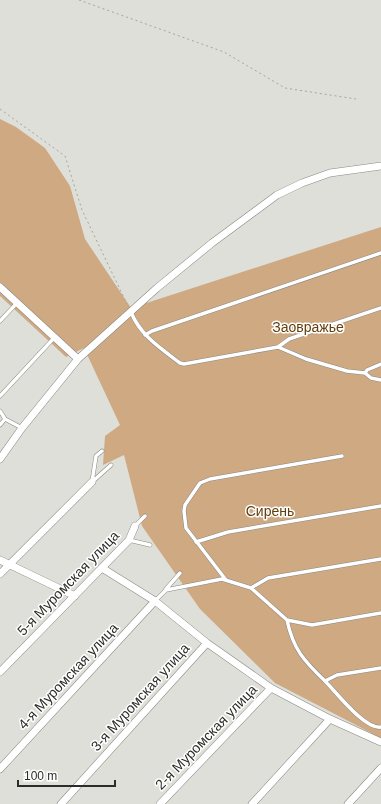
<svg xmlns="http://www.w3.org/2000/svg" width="381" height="804" font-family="Arial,sans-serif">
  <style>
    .green { fill: #cea982 }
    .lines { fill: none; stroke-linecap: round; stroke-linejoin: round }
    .service-casing { stroke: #898983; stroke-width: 4.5 }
    .minor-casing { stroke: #898983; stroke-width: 8 }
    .path { stroke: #a5a5a0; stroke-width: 1; stroke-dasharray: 2 3; stroke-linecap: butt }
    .service { stroke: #fff; stroke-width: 3.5 }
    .minor { stroke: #fff; stroke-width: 7 }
    .labels { text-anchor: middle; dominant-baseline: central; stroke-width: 3; stroke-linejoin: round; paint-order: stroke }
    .park-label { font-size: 14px; fill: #633d0d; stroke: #fffffe }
    .street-label { font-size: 14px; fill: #2c2c2a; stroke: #fffffe }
  </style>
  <rect width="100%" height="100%" fill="#dfdfd9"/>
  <!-- green -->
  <path class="green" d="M0 119 16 127 45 148 70 186 85 239 131 308 381 227V738L275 683 200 609 142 526 124 455 103 465 105 436 120 425 84 348 66 357 0 296Z"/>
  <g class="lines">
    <!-- service casing -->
    <g class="service-casing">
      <path id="service" d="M131 312C140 335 160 348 180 363L184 364 278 347 289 339 381 308
        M0 321 17 303
        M145 335 152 331 381 253
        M278 347 306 359 347 371 365 373 371 378 381 380
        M365 373 367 370 381 364
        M0 396 54 338
        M0 411 5 419 22 428
        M0 425 5 419
        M92 482 96 456 102 451
        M92 482 111 465
        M135 526 145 516
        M129 540 150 545
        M196 542 228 532 381 506
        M226 580 186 528 184 511 185 505 200 483 210 479 342 456
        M251 588 287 620 312 625 381 613
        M166 589 180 573
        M155 601 166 590 222 579 251 588 268 578 381 559
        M287 620C293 649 304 661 325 681L337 675 381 668
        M325 681C336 692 365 730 381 727"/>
    </g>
    <!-- minor casing -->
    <g class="minor-casing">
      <path id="minor" d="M0 287 78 359
        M0 459 22 428 78 359 157 288 212 243 277 195 302 183 330 173 381 166
        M0 560 75 596
        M102 568 155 601 207 643 271 688 330 719 381 742
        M0 574 92 482
        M0 672 129 540 135 526
        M0 769 155 601
        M61 804 207 643
        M160 804 271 688
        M252 804 330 719
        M348 804 381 768"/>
    </g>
    <!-- path -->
    <path class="path" d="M79 0 224 52 285 88 356 99
      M0 109 65 156 82 210 127 304"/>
    <!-- service -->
    <use href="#service" class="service"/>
    <!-- minor -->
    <use href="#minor" class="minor"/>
  </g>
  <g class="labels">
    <!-- park labels -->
    <g class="park-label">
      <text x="308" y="327">Заовражье</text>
      <text x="270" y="511">Сирень</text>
    </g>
    <!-- street labels -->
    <g class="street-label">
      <text transform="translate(68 583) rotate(-46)">5-я Муромская улица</text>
      <text transform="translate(68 676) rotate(-47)">4-я Муромская улица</text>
      <text transform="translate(140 697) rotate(-48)">3-я Муромская улица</text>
      <text transform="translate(206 737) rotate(-46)">2-я Муромская улица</text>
    </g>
  </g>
  <!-- scale -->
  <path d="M18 780v6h97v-6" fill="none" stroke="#2c2c2a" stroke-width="2"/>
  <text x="24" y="780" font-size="12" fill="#2c2c2a" stroke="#fffffe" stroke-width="3" paint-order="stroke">100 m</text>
</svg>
